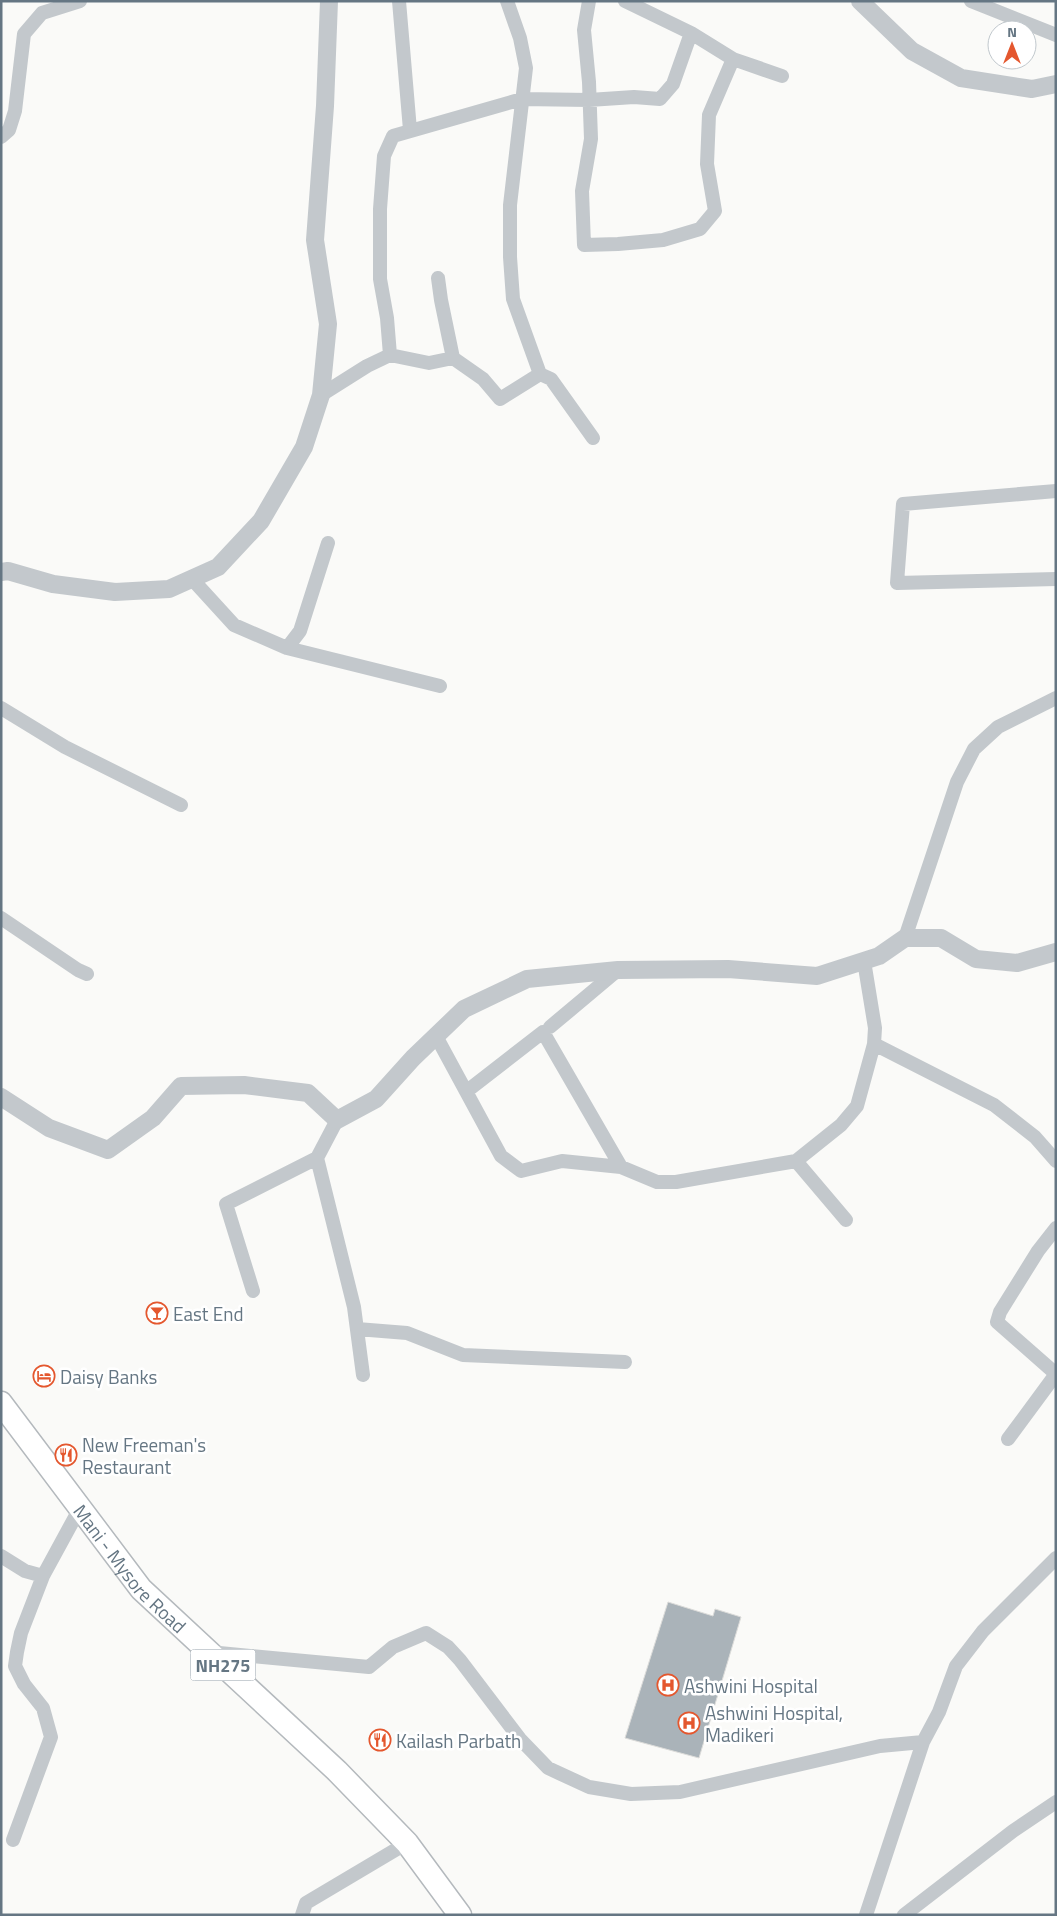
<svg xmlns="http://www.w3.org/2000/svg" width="1057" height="1916" font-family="'Titillium Web',sans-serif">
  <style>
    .building { fill: #aab3b9; stroke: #dcdcda }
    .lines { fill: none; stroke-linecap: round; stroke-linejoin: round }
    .trunk-casing { stroke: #b4b9bd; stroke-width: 25 }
    .minor { stroke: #c3c8cc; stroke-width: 14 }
    .tertiary { stroke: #c3c8cc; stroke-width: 18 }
    .trunk { stroke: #fff; stroke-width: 22 }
    .labels { text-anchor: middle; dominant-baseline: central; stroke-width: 5; stroke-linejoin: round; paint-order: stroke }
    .shield { fill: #fff; stroke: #939fa8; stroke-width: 1 }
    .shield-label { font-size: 18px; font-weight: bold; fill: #657683 }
    .poi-label { font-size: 19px; fill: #657683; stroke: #fff; text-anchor: start }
    .street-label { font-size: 19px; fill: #657683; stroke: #fff }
  </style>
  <rect width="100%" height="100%" fill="#fafaf8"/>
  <!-- building -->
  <path class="building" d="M668 1602 713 1616 715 1609 741 1617 699 1758 625 1738Z"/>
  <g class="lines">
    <!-- trunk casing -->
    <g class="trunk-casing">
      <g id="trunk">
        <path id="s1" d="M1 1403 141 1589 337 1771 407 1843 460 1915"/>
      </g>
    </g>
    <!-- minor -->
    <path class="minor" d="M399 1 410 130
      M507 1 520 38 526 68 510 205V257L513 299 540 374 551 379 593 438
      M589 1 584 30 589 82 591 139 582 191 584 245 618 244 663 240 700 229 715 211 707 164 709 115 733 59
      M625 1 691 33 733 59 782 76
      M971 1 1056 35
      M1 137 9 130 15 111 24 34 42 13 80 1
      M438 278 441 300 453 358 483 379 500 399 540 374
      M390 355 429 363 453 358
      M321 395 367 366 390 355 387 318 380 279V209L384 156 393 136 522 99 589 100 634 97 660 99 673 84 691 33
      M1056 491 903 504 897 583 1056 579
      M192 579 234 625 287 648 440 686
      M287 648 300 631 328 543
      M1 708 65 747 181 805
      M1 918 78 970 87 974
      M905 938 957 782 974 749 998 727 1056 698
      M550 1027 618 970
      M436 1036 501 1156 521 1171 562 1161 621 1167 657 1182H676L796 1161 841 1125 857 1106 874 1044 875 1028 864 961
      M874 1044 994 1105 1035 1137 1056 1161
      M467 1091 543 1032 621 1167
      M337 1120 317 1158 354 1307 363 1375
      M796 1161 846 1220
      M1056 1228 1038 1251 1000 1312 997 1322 1056 1374
      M253 1291 226 1204 317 1158
      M357 1329 407 1333 463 1355 625 1362
      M1008 1439 1056 1374
      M1 1556 25 1571 43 1576
      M209 1652 369 1667 393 1647 426 1633 448 1647 460 1660 520 1739 548 1768 589 1787 631 1794 680 1792 880 1746 923 1742
      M13 1840 51 1737 43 1708 24 1684 15 1666 17 1652 21 1633 43 1576 80 1508
      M302 1915 306 1903 407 1843
      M866 1915 923 1742 939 1712 956 1666 983 1631 1056 1558
      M904 1915 1013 1831 1056 1802"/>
    <!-- tertiary -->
    <path class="tertiary" d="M860 1 912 51 961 78 1032 89 1056 84
      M1 572 8 571 53 584 115 592 169 589 218 567 261 521 304 447 321 395 328 324 315 240 325 106 329 1
      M1 1097 49 1128 108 1150 153 1118 181 1086 244 1085 308 1093 337 1120 376 1099 413 1058 464 1009 527 979 618 970 728 969 817 976 879 956 905 938H941L976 959 1017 963 1056 952"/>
    <!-- trunk -->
    <use href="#trunk" class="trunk"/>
  </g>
  <!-- icons -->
  <defs>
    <g id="bar-ring" transform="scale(1.125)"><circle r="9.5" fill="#fff" stroke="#e4572e" stroke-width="1.5"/><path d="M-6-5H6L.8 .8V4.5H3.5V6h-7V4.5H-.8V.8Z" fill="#e4572e"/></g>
    <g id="hotel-ring" transform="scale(1.125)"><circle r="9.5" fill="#fff" stroke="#e4572e" stroke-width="1.5"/><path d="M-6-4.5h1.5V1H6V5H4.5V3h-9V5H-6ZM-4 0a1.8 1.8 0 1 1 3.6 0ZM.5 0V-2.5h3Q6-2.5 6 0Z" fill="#e4572e"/></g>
    <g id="restaurant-ring" transform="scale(1.125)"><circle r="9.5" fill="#fff" stroke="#e4572e" stroke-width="1.5"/><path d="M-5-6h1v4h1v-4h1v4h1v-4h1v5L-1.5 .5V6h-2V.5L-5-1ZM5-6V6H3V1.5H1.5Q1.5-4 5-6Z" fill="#e4572e"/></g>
    <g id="hospital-ring" transform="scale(1.125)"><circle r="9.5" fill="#fff" stroke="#e4572e" stroke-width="1.5"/><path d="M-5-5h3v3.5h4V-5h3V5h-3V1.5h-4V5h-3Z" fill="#e4572e"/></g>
  </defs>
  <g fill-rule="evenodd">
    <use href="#bar-ring" x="157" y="1313"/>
    <use href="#hotel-ring" x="44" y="1376"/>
    <use href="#restaurant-ring" x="66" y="1455"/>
    <use href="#hospital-ring" x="668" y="1685"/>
    <use href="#hospital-ring" x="689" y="1723"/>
    <use href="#restaurant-ring" x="380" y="1740"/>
  </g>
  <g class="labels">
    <!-- shield labels -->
    <rect class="shield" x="190.5" y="1649.5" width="65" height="31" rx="4"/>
    <g class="shield-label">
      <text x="223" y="1665">NH275</text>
    </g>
    <!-- poi labels -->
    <g class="poi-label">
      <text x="173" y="1313">East End</text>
      <text x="60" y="1376">Daisy Banks</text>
      <text x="82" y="1444">New Freeman's<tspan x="82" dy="22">Restaurant</tspan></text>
      <text x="684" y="1685">Ashwini Hospital</text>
      <text x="705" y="1712">Ashwini Hospital,<tspan x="705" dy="22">Madikeri</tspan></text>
      <text x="396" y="1740">Kailash Parbath</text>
    </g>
    <!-- street labels -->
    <g class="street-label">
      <text stroke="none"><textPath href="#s1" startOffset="210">Mani - Mysore Road</textPath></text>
    </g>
  </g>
  <!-- border -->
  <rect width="1057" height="1916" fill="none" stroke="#657683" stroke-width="5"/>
  <!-- north arrow -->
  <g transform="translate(1012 45)"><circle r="24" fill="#ffffff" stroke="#c1c8cd"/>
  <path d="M0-4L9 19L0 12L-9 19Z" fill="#e4572e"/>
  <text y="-8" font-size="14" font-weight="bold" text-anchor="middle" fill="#657683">N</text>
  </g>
</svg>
